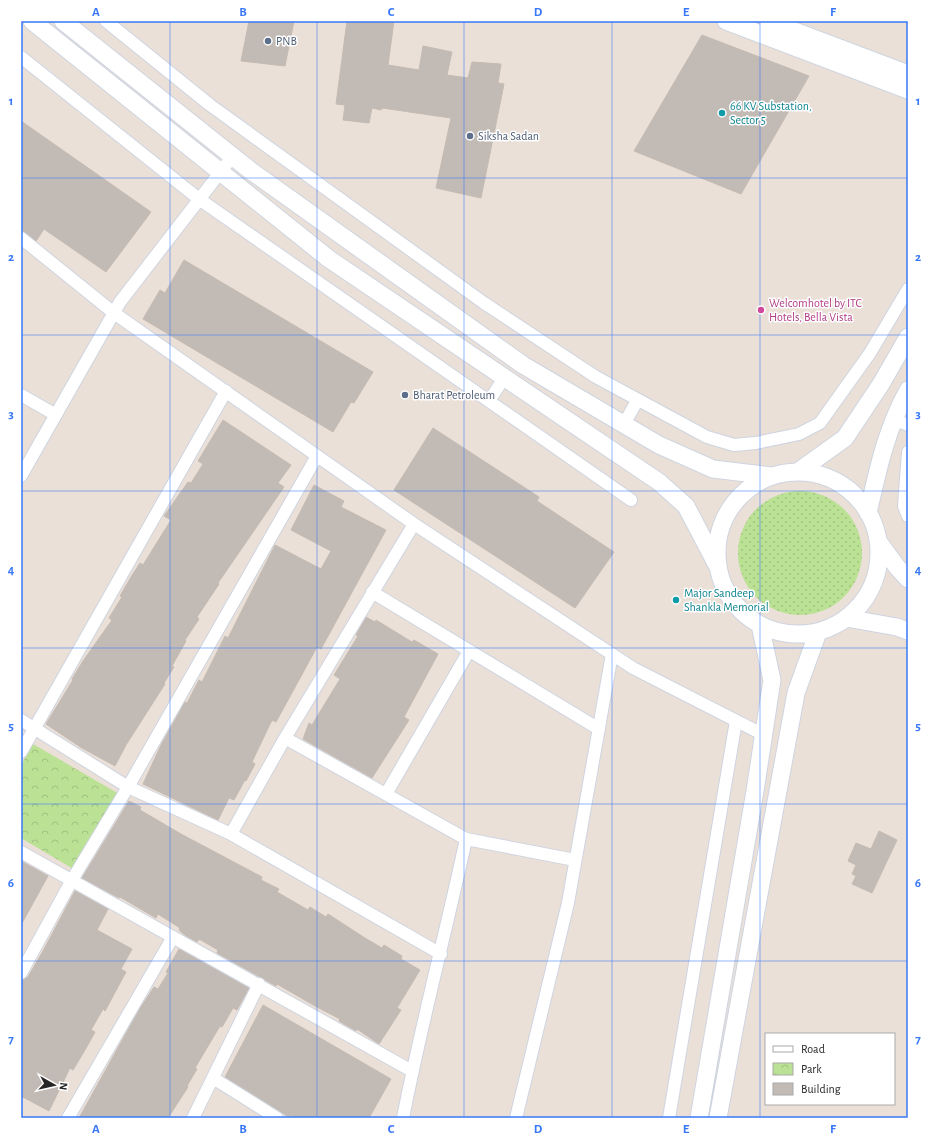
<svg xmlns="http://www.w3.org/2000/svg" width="929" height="1139" font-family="'Alegreya Sans',sans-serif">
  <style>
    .grass { fill: url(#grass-dots) }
    .park { fill: url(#park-crowns) }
    .building { fill: #c2bab5; stroke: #c5bbb2 }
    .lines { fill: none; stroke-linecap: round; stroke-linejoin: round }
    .street-casing { stroke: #ced4e0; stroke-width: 14 }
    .secondary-casing { stroke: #ced4e0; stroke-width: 19 }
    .street { stroke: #fff; stroke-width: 12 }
    .secondary { stroke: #fff; stroke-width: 17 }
    .grid { fill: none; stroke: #3878f7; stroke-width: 1; stroke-opacity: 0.55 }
    .service-dot { fill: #5c6f8a; stroke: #fff; stroke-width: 1.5 }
    .culture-dot { fill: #0f9aa8; stroke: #fff; stroke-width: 1.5 }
    .hotel-dot { fill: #d1479c; stroke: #fff; stroke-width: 1.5 }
    .labels { text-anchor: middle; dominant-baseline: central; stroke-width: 3; stroke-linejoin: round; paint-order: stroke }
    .service-label { font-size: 12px; fill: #4e5e75; stroke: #fff; text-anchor: start }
    .culture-label { font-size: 12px; fill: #0d838f; stroke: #fff; text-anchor: start }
    .hotel-label { font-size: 12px; fill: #b23c85; stroke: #fff; text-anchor: start }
    .neatline { fill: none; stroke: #3878f7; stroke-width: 1.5 }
    .grid-label { font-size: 13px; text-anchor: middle; font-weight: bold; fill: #3878f7 }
  </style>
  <defs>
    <pattern id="grass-dots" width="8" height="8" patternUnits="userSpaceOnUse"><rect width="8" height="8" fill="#bae194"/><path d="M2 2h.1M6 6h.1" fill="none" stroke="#a0c180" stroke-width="1.8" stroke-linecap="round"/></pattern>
    <pattern id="park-crowns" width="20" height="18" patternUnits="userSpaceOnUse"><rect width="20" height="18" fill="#bae194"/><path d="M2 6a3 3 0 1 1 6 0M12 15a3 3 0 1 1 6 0" fill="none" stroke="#a0c180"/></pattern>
  </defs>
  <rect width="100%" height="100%" fill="#eae0d8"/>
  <!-- grass -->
  <path class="grass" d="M738 553a62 62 0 1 1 124 0a62 62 0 1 1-124 0Z"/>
  <!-- park -->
  <path class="park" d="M33 744 119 794 75 870 21 838V765Z"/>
  <!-- building -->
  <path class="building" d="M249 21H294L285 66 241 61Z
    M347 21H394L388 65 419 70 423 46 452 52 447 75 468 78 472 62 501 64 498 83 504 84 481 198 436 188 451 118 382 108 381 110 372 108 369 123 343 120 345 105 336 104Z
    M702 35 809 76 741 194 634 151Z
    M21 121 151 212 106 272 44 229 36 241 21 231Z
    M184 260 373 372 354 403 351 402 333 432 143 319 160 290 165 293Z
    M223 420 291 465 278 483 284 487 218 583 219 584 197 617 199 619 185 640 186 641 172 666 174 667 164 683 165 684 126 745 115 766 82 748 46 724 73 680 72 679 83 661 112 620 109 618 122 597 120 596 131 577 140 563 143 565 171 520 164 516 188 482 191 483 203 464 198 461Z
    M433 428 539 497 537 501 614 552 575 608 394 490Z
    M314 485 344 501 341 507 386 530 321 649 317 647 276 722 272 720 252 762 255 764 246 781 245 780 234 800 229 798 218 820 143 784 161 745 185 702 187 703 199 680 202 682 225 636 228 638 275 545 321 569 331 551 291 530Z
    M366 617 375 622 376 620 412 642 414 640 438 654 404 717 409 720 372 778 303 739 309 723 312 725 340 679 334 675 358 636 356 635Z
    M129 801 141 807 140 810 181 834 262 877 261 880 279 889 277 892 308 910 310 907 326 917 328 914 365 938 382 948 384 945 402 956 401 959 420 970 397 1008 401 1010 379 1044 357 1029 356 1031 339 1021 340 1019 315 1006 277 984 276 986 217 953 218 950 199 939 197 942 186 936 179 930 180 928 158 914 156 918 120 897 119 898 82 878Z
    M879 831 897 840 872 893 852 884 856 876 852 874 856 865 848 861 856 843 871 849Z
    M21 861 48 876 21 925Z
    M75 891 108 909 97 930 132 949 121 969 126 972 105 1011 103 1009 91 1030 95 1032 85 1050 73 1070 70 1068 49 1111 21 1096V980L28 977 43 951Z
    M179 949 249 988 237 1010 233 1008 222 1027 220 1026 195 1068 197 1069 187 1086 188 1087 168 1118H79L139 1010 154 987 158 989 168 973 166 972Z
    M263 1005 391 1079 369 1118H296L290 1115 289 1117 225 1077Z"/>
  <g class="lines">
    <!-- street casing -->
    <g class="street-casing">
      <path id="street" d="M106 21 210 105 484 303 596 377 707 437 734 445 756 443 799 434 820 423 870 353 908 289
        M21 57 199 199 631 500
        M21 238 114 313 414 524 633 668 764 735
        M21 395 56 415
        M489 401 504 378
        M893 419 908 425
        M624 424 637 401
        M908 452 904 506 908 516
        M21 476 120 302 232 157
        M372 592 599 729
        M21 720 128 787 231 834 441 954
        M285 738 466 839 575 860
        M21 752 226 391
        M386 794 469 651
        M231 834 285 738 414 524
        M21 852 412 1071
        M21 973 72 880 128 787 317 456
        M213 1078 277 1118
        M68 1118 173 937
        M193 1118 259 984
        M403 1118C421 1025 446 932 466 839
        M516 1118 568 903 612 654
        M669 1118 736 721"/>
    </g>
    <!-- secondary casing -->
    <g class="secondary-casing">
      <path id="secondary" d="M32 21 329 259 659 482 686 506 718 567
        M63 21 251 171 523 365 659 445 713 469 771 476
        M726 21 908 90
        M768 21 908 74
        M799 471 845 438 881 384 908 337
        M717 553a81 81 0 1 1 162 0a81 81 0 1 1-162 0Z
        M868 513C878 469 886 430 908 390
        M878 541 897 567 908 579
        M846 618 897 627 908 631
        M699 1118 755 791 772 680 760 625
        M718 1118 796 693 818 632"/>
    </g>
    <!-- street -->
    <use href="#street" class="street"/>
    <!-- secondary -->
    <use href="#secondary" class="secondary"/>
  </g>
  <!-- grid -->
  <path class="grid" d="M170 21V1118M317 21V1118M464 21V1118M612 21V1118M760 21V1118M21 178H908M21 335H908M21 491H908M21 648H908M21 804H908M21 961H908"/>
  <!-- markers -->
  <g class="service-dot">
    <circle cx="268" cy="41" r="4"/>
    <circle cx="470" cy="136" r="4"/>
    <circle cx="405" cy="395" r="4"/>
  </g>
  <g class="culture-dot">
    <circle cx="722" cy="113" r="4"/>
    <circle cx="676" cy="600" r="4"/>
  </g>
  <circle class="hotel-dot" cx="761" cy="310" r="4"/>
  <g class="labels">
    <!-- service labels -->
    <g class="service-label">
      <text x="276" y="41">PNB</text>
      <text x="478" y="136">Siksha Sadan</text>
      <text x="413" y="395">Bharat Petroleum</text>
    </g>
    <!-- culture labels -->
    <g class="culture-label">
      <text x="730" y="106">66 KV Substation,<tspan x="730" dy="14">Sector 5</tspan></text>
      <text x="684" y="593">Major Sandeep<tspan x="684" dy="14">Shankla Memorial</tspan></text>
    </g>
    <!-- hotel labels -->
    <g class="hotel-label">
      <text x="769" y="303">Welcomhotel by ITC<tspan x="769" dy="14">Hotels, Bella Vista</tspan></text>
    </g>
  </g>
  <!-- border -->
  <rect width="929" height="1139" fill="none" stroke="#ffffff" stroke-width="44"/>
  <!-- legend -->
  <rect x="765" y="1033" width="130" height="72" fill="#ffffff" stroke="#a9a9a9"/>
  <rect x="773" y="1046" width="20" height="6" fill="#ffffff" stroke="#a9a9a9"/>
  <text x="801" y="1053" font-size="12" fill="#272727">Road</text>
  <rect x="773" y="1063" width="20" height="12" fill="url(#park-crowns)" stroke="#a9a9a9"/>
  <text x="801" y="1073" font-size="12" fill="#272727">Park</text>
  <rect x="773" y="1083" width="20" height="12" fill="#c2bab5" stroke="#a9a9a9"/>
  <text x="801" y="1093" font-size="12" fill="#272727">Building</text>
  <!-- north arrow -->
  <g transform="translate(54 1085) rotate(98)" stroke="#ffffff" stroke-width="3" paint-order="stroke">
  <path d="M0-3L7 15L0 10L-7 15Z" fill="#272727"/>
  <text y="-6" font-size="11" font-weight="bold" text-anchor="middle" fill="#272727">N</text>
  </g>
  <rect x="22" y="22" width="885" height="1095" class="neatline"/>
  <g class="grid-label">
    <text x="96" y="16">A</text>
    <text x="243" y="16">B</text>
    <text x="391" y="16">C</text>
    <text x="538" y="16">D</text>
    <text x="686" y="16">E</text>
    <text x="833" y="16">F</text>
    <text x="11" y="105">1</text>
    <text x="918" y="105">1</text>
    <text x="11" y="261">2</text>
    <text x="918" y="261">2</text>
    <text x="11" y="418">3</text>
    <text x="918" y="418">3</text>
    <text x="11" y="574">4</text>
    <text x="918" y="574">4</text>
    <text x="11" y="730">5</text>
    <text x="918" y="730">5</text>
    <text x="11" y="887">6</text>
    <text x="918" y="887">6</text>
    <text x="11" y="1043">7</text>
    <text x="918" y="1043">7</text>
    <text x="96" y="1133">A</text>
    <text x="243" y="1133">B</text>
    <text x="391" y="1133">C</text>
    <text x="538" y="1133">D</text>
    <text x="686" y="1133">E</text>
    <text x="833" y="1133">F</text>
  </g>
</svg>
